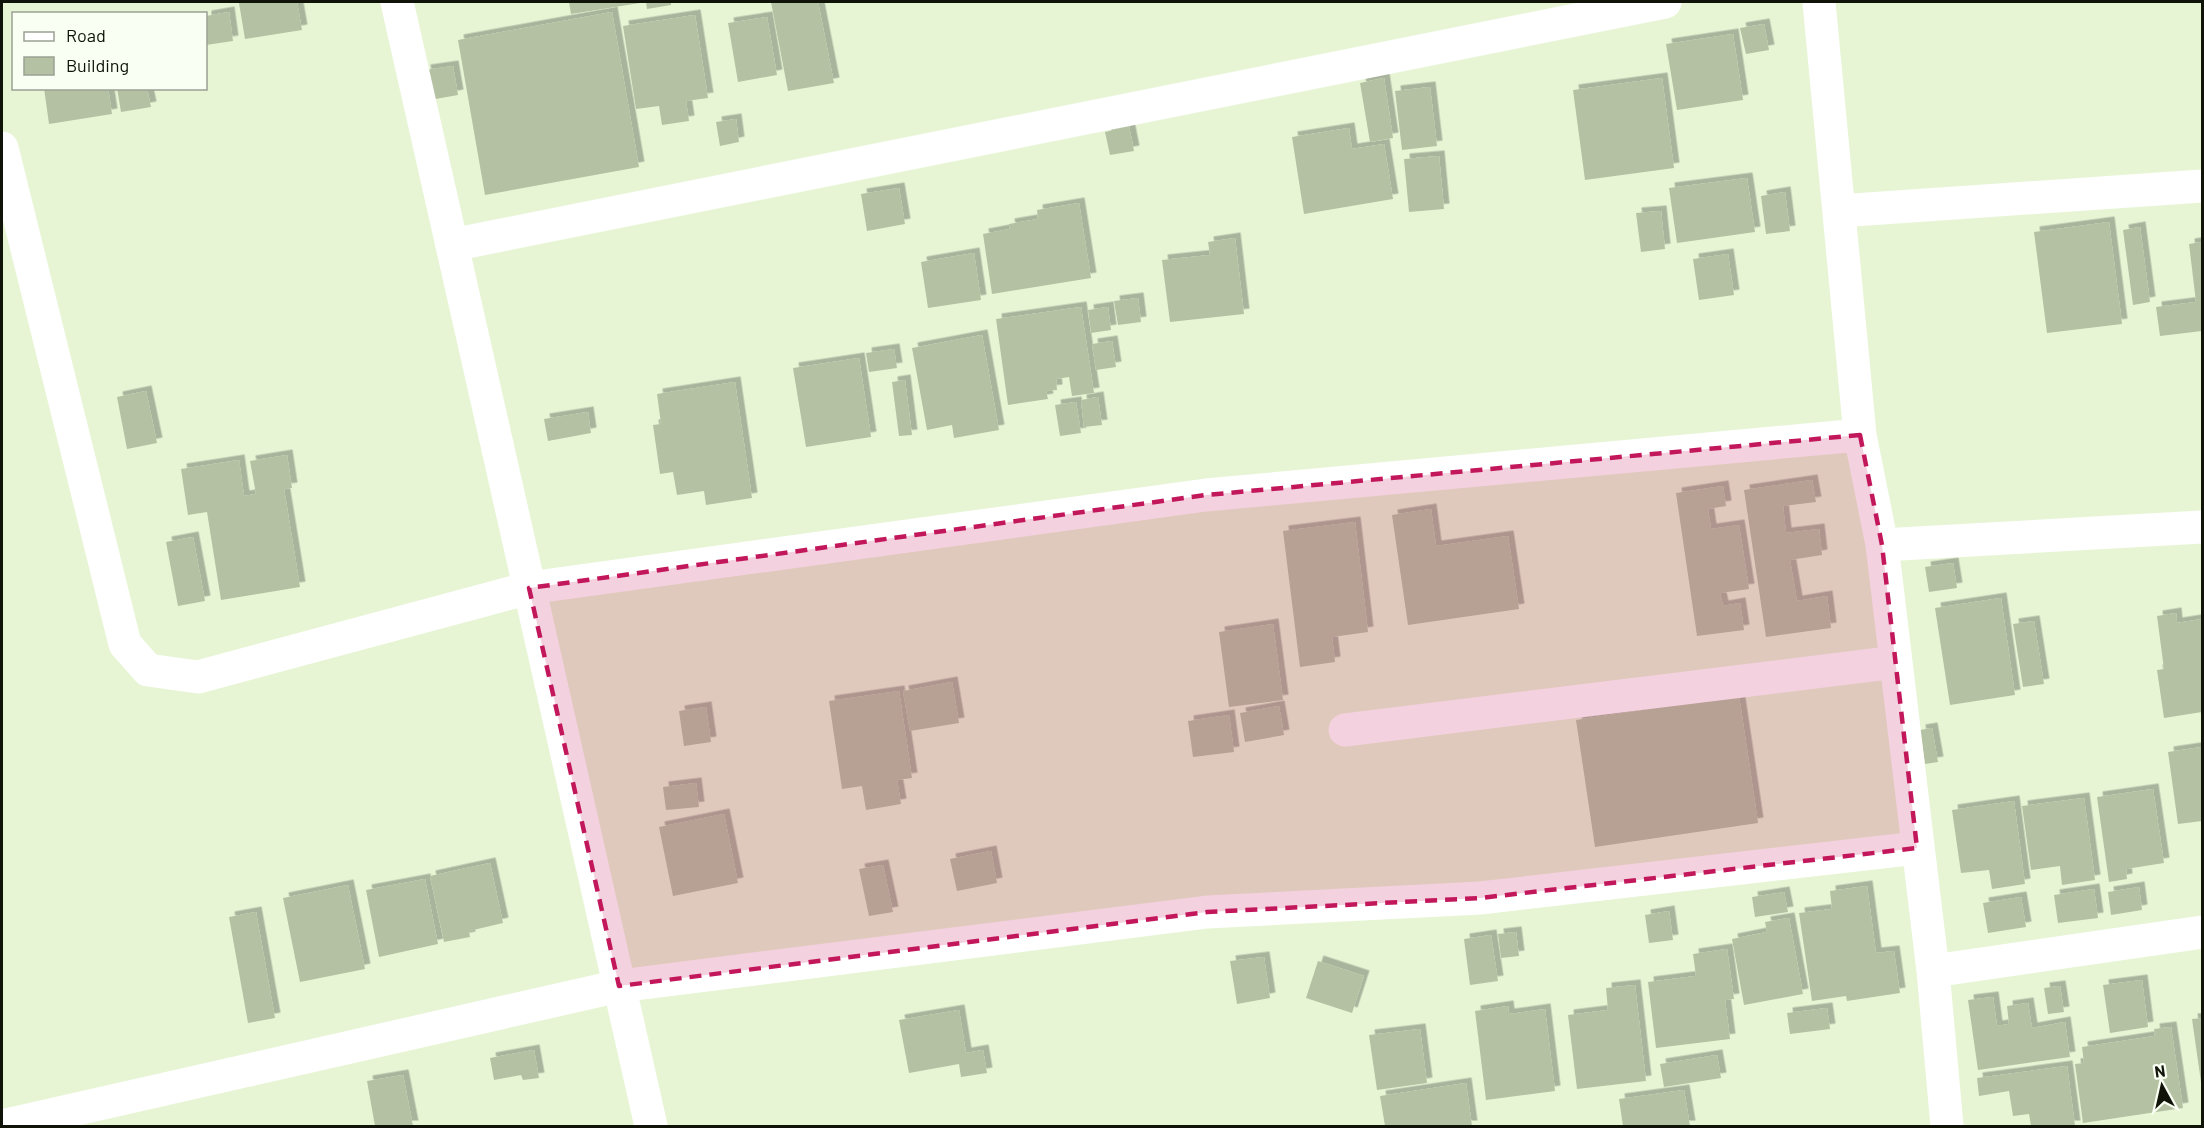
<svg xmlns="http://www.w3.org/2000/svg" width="2204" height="1128" font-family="Barlow,sans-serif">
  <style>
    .building { fill: #b4c2a3; filter: url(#shadow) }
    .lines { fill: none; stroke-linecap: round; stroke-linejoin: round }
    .street { stroke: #fff; stroke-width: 33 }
    .secondary { stroke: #fff; stroke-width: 33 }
    .marked { fill: #c2185b; fill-opacity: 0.2; stroke: #c2185b; stroke-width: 4.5; stroke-dasharray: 12 8; stroke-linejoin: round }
  </style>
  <defs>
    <filter id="shadow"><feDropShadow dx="5.5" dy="-5.5" stdDeviation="0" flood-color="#0004"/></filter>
  </defs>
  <rect width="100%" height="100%" fill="#e7f5d5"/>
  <!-- building -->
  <path class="building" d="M248 2H297L302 30 245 39 239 3Z
    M569 2H640V3L571 14Z
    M646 2H671V5L647 9Z
    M771 2H818L834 83 788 91Z
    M229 12 233 41 206 45V16Z
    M612 12 639 167 485 195 458 40Z
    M695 15 708 98 686 101 689 121 662 125 659 106 636 109 623 26Z
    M767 17 777 75 738 82 728 23Z
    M1764 24 1769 50 1746 54 1740 28Z
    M1733 34 1743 100 1677 110 1666 44Z
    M453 66 458 95 430 100 425 70Z
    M1384 78 1393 138 1370 142 1360 83Z
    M1662 78 1674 168 1585 180 1573 90Z
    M1430 87 1437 146 1402 150 1395 91Z
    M44 88H108L112 114 49 124Z
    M117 88H147L151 107 121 112Z
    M736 119 739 142 720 146 716 122Z
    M1129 126 1134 151 1110 155 1105 132Z
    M1349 128 1352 149 1384 144 1393 199 1304 214 1292 137Z
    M1439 156 1444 209 1409 212 1404 159Z
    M1747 178 1755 232 1677 243 1669 188Z
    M899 188 905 224 867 231 861 194Z
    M1785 192 1790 231 1766 234 1761 196Z
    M1079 203 1091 278 992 294 983 234 1010 229 1009 224 1038 219 1037 210Z
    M1661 211 1665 249 1641 252 1636 213Z
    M2109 222 2122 324 2047 333 2034 232Z
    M2140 227 2150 302 2133 305 2123 230Z
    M1235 238 1244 314 1170 322 1162 260 1210 255 1208 242Z
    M2202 242V331L2160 336 2156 307 2196 302 2189 244Z
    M974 253 981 300 928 308 921 262Z
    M1728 254 1734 295 1699 300 1693 259Z
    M1138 298 1141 322 1118 325 1114 301Z
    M1081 307 1094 393 1072 396 1069 377 1056 379 1057 390 1046 391 1048 399 1008 405 996 319Z
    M1108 307 1111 330 1091 333 1088 310Z
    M982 335 999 430 954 438 952 425 927 430 912 348Z
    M1112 341 1116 367 1096 370 1092 344Z
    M894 349 897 368 869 372 866 353Z
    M859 358 871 437 806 447 793 368Z
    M905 380 912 435 899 436 892 382Z
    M735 382 752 498 706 505 704 491 677 495 673 472 660 474 653 425 661 424 657 394Z
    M146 391 157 443 127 449 117 397Z
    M1098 397 1102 425 1084 427 1081 400Z
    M1076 402 1081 433 1060 436 1055 405Z
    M588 412 591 433 548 441 544 419Z
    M287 455 292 488 284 489 300 587 221 600 207 512 188 515 181 469 239 460 244 496 256 494 250 461Z
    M1812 480 1816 502 1783 506 1786 533 1819 529 1822 555 1790 560 1797 601 1827 596 1831 628 1766 637 1744 490Z
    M1723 486 1726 506 1708 509 1711 529 1739 525 1749 589 1720 593 1723 606 1740 603 1744 630 1697 636 1676 493Z
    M1431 509 1436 546 1508 536 1519 609 1408 625 1392 515Z
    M1355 522 1368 632 1332 637 1335 662 1300 667 1283 531Z
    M193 537 205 601 178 606 166 542Z
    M1953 563 1957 588 1929 592 1925 567Z
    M2001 598 2015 695 1950 705 1935 608Z
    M2176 613 2177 623 2202 619V712L2164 718 2157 670 2164 669 2157 616Z
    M2034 621 2044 684 2023 687 2013 624Z
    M1273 624 1283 700 1229 707 1219 632Z
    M952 682 959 723 910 731 903 691Z
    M899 691 912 778 897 780 901 804 866 810 862 786 842 789 829 701Z
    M1739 696 1758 823 1595 847 1576 720Z
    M1279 706 1284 735 1245 742 1240 713Z
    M706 707 711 742 684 746 679 711Z
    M1229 715 1234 752 1193 757 1188 721Z
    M1932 728 1938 762 1925 764 1920 730Z
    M2202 747V821L2178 824 2168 752Z
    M696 783 699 807 666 810 663 787Z
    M2153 789 2164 863 2126 869 2127 879 2109 882 2097 797Z
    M2084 798 2095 880 2062 885 2060 866 2031 870 2022 806Z
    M2014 801 2025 884 1992 889 1989 870 1961 873 1952 810Z
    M724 814 738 883 673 896 659 827Z
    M991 851 997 883 957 891 950 859Z
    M490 863 503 923 469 931 470 937 444 942 430 876Z
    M883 865 893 912 869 916 859 869Z
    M425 879 438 944 379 957 366 890Z
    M348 885 365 969 300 982 283 898Z
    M1867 886 1876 953 1894 951 1900 993 1847 1001 1846 996 1812 1001 1799 913 1832 909 1830 891Z
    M2139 887 2142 910 2111 915 2108 892Z
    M2094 889 2098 918 2058 923 2054 895Z
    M1784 892 1788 912 1755 917 1752 897Z
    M2021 897 2026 927 1988 933 1983 903Z
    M1669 911 1673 940 1649 943 1645 915Z
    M256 912 275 1018 248 1023 229 917Z
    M1789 918 1803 994 1744 1005 1732 939 1767 932 1765 922Z
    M1516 932 1519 956 1501 958 1498 934Z
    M1491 935 1498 981 1470 985 1464 939Z
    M1727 949 1734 999 1725 1000 1730 1039 1656 1048 1648 982 1696 976 1693 954Z
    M1264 957 1270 998 1237 1004 1230 961Z
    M1318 961 1364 976 1352 1013 1306 998Z
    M2142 980 2148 1027 2110 1033 2103 985Z
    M1635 985 1646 1081 1577 1089 1568 1015 1608 1010 1606 988Z
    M2060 986 2064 1012 2048 1014 2044 988Z
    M1993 997 1997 1026 2009 1024 2007 1006 2028 1003 2032 1028 2065 1022 2070 1057 1978 1070 1968 1000Z
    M1508 1006 1509 1014 1545 1009 1555 1091 1486 1100 1475 1011Z
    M1827 1008 1830 1029 1790 1034 1787 1013Z
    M959 1010 966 1053 983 1050 987 1073 961 1077 959 1064 909 1073 899 1020Z
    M2202 1018V1082H2201L2192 1019Z
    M2171 1027 2183 1108 2083 1123 2075 1064 2084 1063 2082 1047 2155 1036 2154 1029Z
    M1420 1029 1427 1083 1377 1090 1369 1035Z
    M534 1050 539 1078 523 1080 521 1075 494 1080 490 1058Z
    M1717 1055 1721 1078 1664 1087 1660 1064Z
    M2067 1066 2075 1126H2031L2029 1114 2013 1116 2009 1091 1979 1096 1977 1078Z
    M403 1075 413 1126H375L367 1081Z
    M1466 1083 1472 1126H1385L1380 1096Z
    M1684 1090 1690 1126H1623L1619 1099Z"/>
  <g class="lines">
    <!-- street -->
    <path class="street" d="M1819 2 1860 435 1882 545 1933 971 1947 1126
      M2 148 125 644 148 670 198 677 529 588 1206 495 1860 435
      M1839 211 2202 186
      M452 245 1665 2
      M1882 545 2202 527
      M1345 730 1896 662
      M1933 971 2202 932
      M2 1126 619 986 1207 912 1480 898 1917 848"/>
    <!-- secondary -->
    <path class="secondary" d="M397 2 651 1126"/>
  </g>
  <!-- marked area -->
  <path class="marked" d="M1860 435 1882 545 1917 848 1480 898 1207 912 619 986 529 588 1206 495Z"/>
  <!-- border -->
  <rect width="2204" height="1128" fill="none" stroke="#0f1308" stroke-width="6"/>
  <!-- legend -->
  <rect x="12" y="12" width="195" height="78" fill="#f9fff2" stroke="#9ba194" stroke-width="1.5"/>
  <rect x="24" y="32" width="30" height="9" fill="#ffffff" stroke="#9ba194" stroke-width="1.5"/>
  <text x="66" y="42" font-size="18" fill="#0f1308">Road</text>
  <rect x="24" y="57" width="30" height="18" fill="#b4c2a3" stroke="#9ba194" stroke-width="1.5"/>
  <text x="66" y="72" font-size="18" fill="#0f1308">Building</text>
  <!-- north arrow -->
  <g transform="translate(2162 1086) rotate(352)" stroke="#f9fff2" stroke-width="4.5" paint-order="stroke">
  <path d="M0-4.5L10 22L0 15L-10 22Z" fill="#0f1308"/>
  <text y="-9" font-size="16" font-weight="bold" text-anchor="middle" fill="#0f1308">N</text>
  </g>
</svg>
